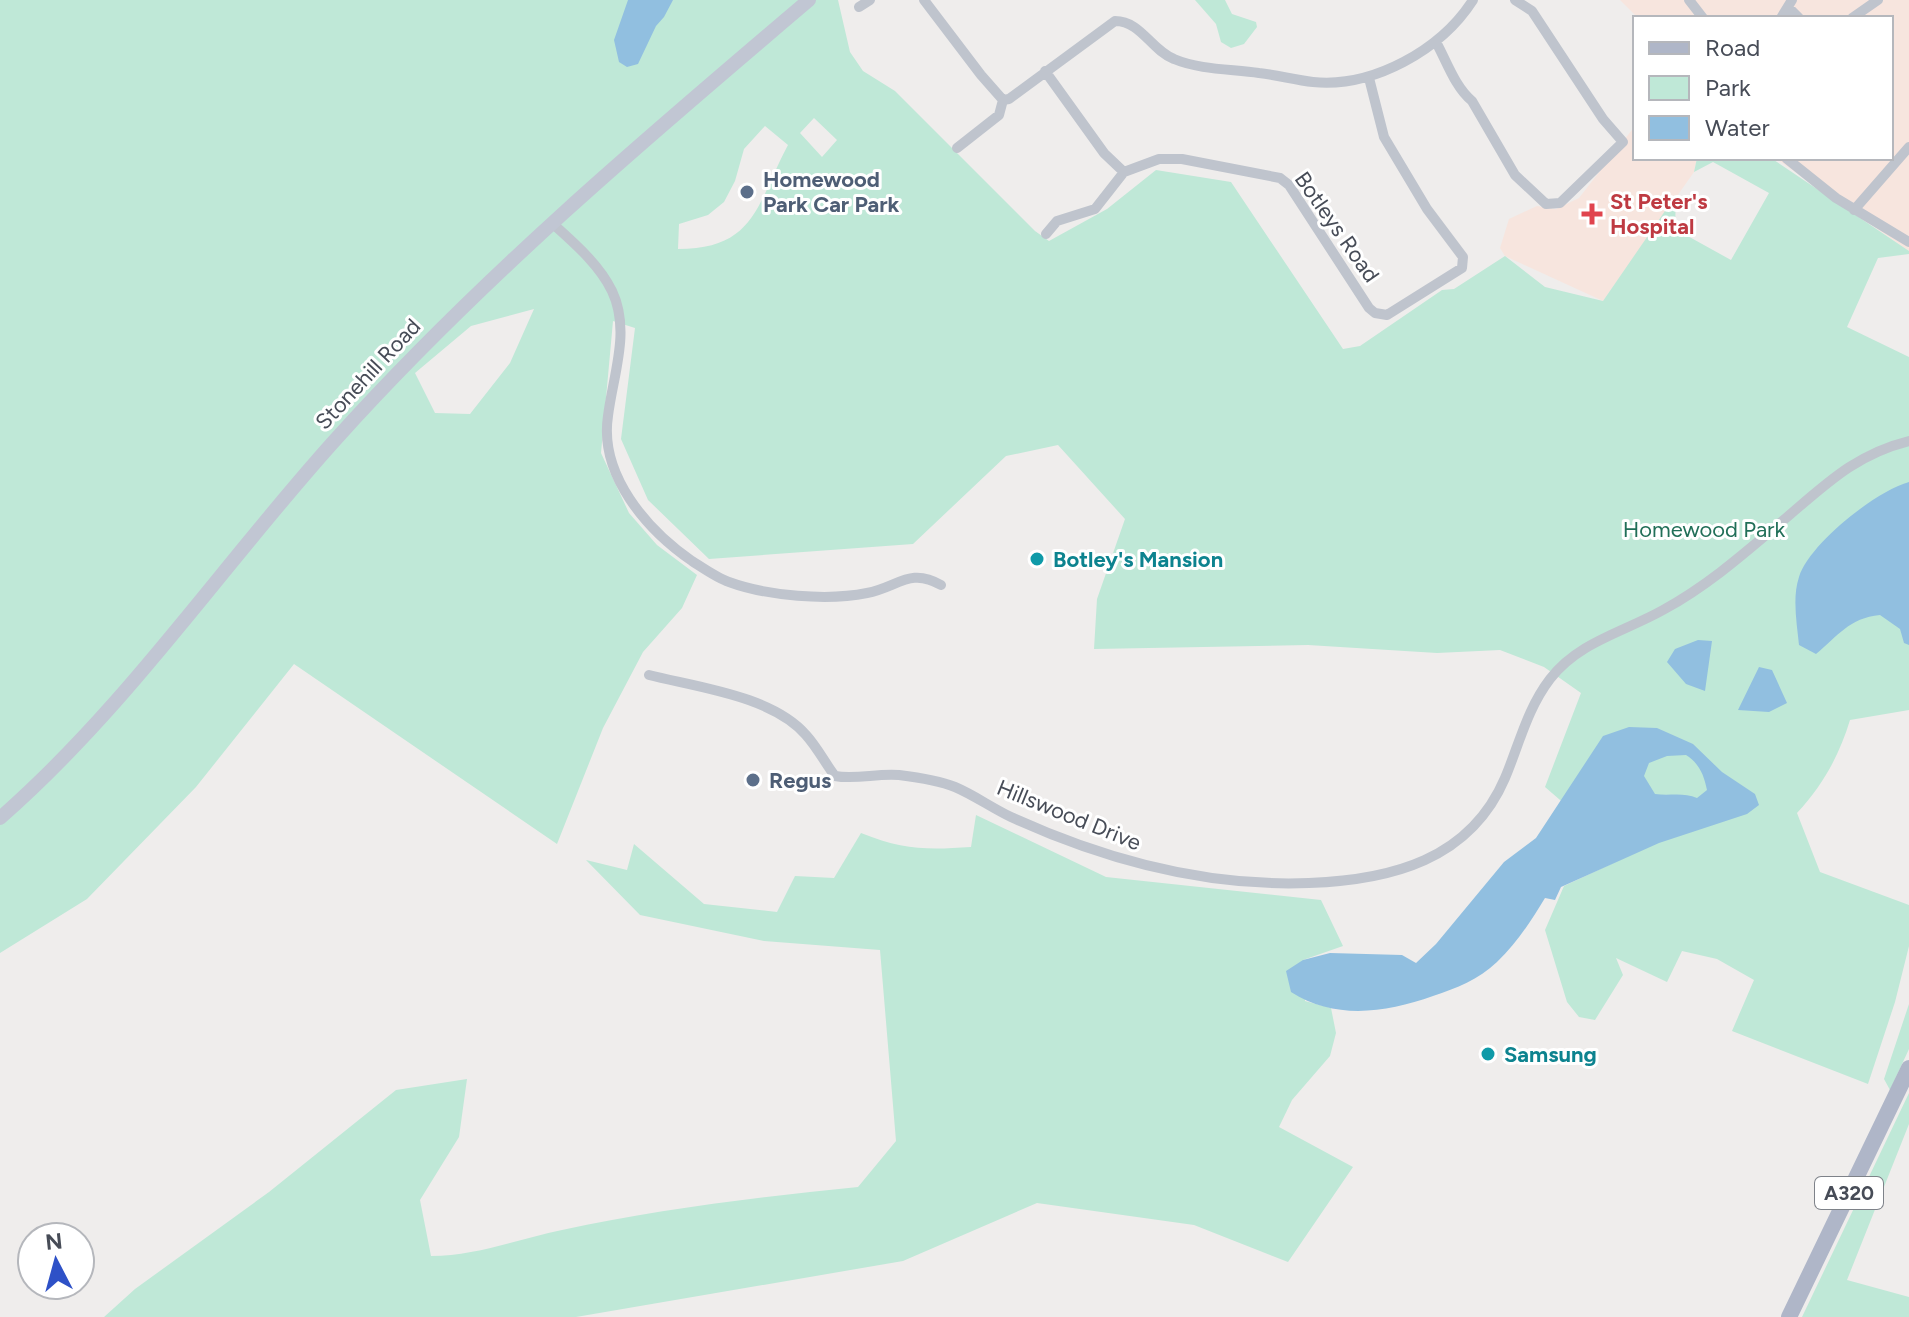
<svg xmlns="http://www.w3.org/2000/svg" width="1909" height="1317" font-family="Figtree,sans-serif">
  <style>
    .medical { fill: #f7e5de }
    .green { fill: #bfe8d7; fill-rule: evenodd }
    .water { fill: #91bfe0; fill-rule: evenodd }
    .lines { fill: none; stroke-linecap: round; stroke-linejoin: round }
    .street { stroke: #bfc4cd; stroke-width: 10 }
    .secondary { stroke: #c1c6d3; stroke-width: 14 }
    .primary { stroke: #afb6c8; stroke-width: 16 }
    .service-dot { fill: #5c6f8a; stroke: #fff; stroke-width: 3 }
    .health-dot { fill: #e0444e; stroke: #fff; stroke-width: 3 }
    .culture-dot { fill: #0f9aa8; stroke: #fff; stroke-width: 3 }
    .labels { text-anchor: middle; dominant-baseline: central; stroke-width: 6; stroke-linejoin: round; paint-order: stroke }
    .shield { fill: #fff; stroke: #7e8289; stroke-width: 2 }
    .shield-label { font-size: 20px; font-weight: bold; fill: #474c57 }
    .service-label { font-size: 22px; font-weight: bold; fill: #4e5e75; stroke: #fff; text-anchor: start }
    .health-label { font-size: 22px; font-weight: bold; fill: #be3a42; stroke: #fff; text-anchor: start }
    .street-label { font-size: 22px; fill: #474c57; stroke: #fff }
    .park-label { font-size: 22px; fill: #216f58; stroke: #fff }
    .culture-label { font-size: 22px; font-weight: bold; fill: #0d838f; stroke: #fff; text-anchor: start }
  </style>
  <rect width="100%" height="100%" fill="#efedec"/>
  <!-- medical -->
  <path class="medical" d="M1620 0H1909V251L1775 158H1891V18H1638Z
    M1635 126V158H1697L1694 172 1603 301 1505 256 1500 248 1509 219 1537 206 1556 209 1579 198Z"/>
  <!-- green -->
  <path class="green" d="M0 0H838L850 52 863 71 895 91 1035 231 1049 241 1107 209 1156 170 1231 182 1343 349 1360 346 1442 290 1454 289 1505 256 1545 287 1603 301 1676 195 1675 229 1731 260 1769 193 1713 162 1694 172 1697 158H1771L1909 251V254L1878 258 1847 327 1909 357V710L1850 720C1839 756 1823 785 1797 813L1820 872 1909 905V946L1895 1002 1868 1084 1732 1031 1754 980 1717 959 1682 951 1667 982 1616 958 1623 975 1595 1020 1579 1017 1567 1002 1545 930 1564 886 1626 857 1545 787 1581 693 1544 667 1500 650 1437 653 1308 645 1094 649 1097 599 1125 519 1058 445 1006 456 913 544 709 559 648 500 621 439 635 328 613 321 601 453 629 513 657 545 697 575 682 608 643 652 603 728 557 844 294 664 196 787 87 899 0 953ZM814 118 837 140 822 157 800 133ZM765 126 788 145C757 203 756 249 678 249L679 224 708 215 724 202 735 181 744 149ZM534 309 510 363 470 414 435 413 415 373 471 326Z
    M1195 0H1225L1232 14 1256 22 1257 27 1244 44 1231 48 1221 42 1216 24Z
    M976 815 1106 877 1321 900 1343 946 1303 960 1305 1001 1331 1008 1336 1033 1330 1056 1292 1100 1279 1127 1353 1167 1288 1262 1194 1225 1037 1203 903 1261 576 1317H104L135 1289 269 1192 396 1090 467 1079 459 1137 420 1200 431 1256C476 1256 518 1239 562 1230 659 1209 759 1197 858 1187L896 1141 880 950 764 941 640 915 586 860 627 870 634 844 704 904 777 912 795 876 834 878 861 833C903 850 927 850 971 847Z
    M1909 1004V1049L1890 1090 1884 1079Z
    M1909 1093V1124L1847 1280 1909 1297V1317H1802Z"/>
  <!-- water -->
  <path class="water" d="M628 0H673L664 17 656 26 638 64 627 67 619 62 614 40Z
    M1909 482V645L1904 643 1900 629 1880 615C1849 618 1838 636 1816 654L1799 645C1797 624 1792 598 1799 577 1809 544 1876 491 1909 482Z
    M1698 640 1712 641 1705 691 1686 684 1667 662 1675 649Z
    M1759 667 1772 670 1787 703 1769 712 1738 710Z
    M1629 727 1657 728 1693 744 1722 772 1755 794 1759 805 1747 814 1659 843 1561 887 1555 900 1545 898C1531 921 1517 943 1497 962 1478 980 1457 988 1433 996 1385 1013 1335 1020 1291 992L1286 971 1303 960 1330 953 1402 955 1416 963 1436 944 1504 862 1536 838 1603 736ZM1686 755C1699 763 1704 775 1707 790L1697 798C1684 792 1670 796 1655 794L1644 776 1649 763 1667 756Z"/>
  <g class="lines">
    <!-- street -->
    <path class="street" d="M924 0 981 75 1003 100 1009 99 1115 21C1141 21 1151 50 1174 59 1200 70 1232 69 1259 73 1277 75 1295 80 1313 82 1373 88 1441 50 1473 0
      M1689 0 1703 18
      M859 7 870 0
      M1788 7 1799 18
      M1781 18 1792 0
      M1852 18 1878 0
      M1436 42C1447 62 1455 87 1472 101L1515 175 1546 204 1560 203 1623 142 1603 119 1532 11 1515 0
      M1045 71 1104 153 1124 172 1159 159H1182L1280 178 1289 185 1369 308 1375 313 1387 315 1462 268 1463 257 1427 209 1384 137 1369 78
      M957 148 999 115 1003 100
      M1786 158 1836 198 1909 242
      M1854 210 1909 147
      M552 223C573 242 599 264 612 291 631 331 613 375 608 416 599 475 647 530 692 561 703 568 717 578 729 582 767 596 828 601 867 593 898 587 910 567 941 585
      M1046 234 1057 221 1095 209 1124 172
      M649 675C696 687 773 696 806 735 817 747 825 763 835 776 856 780 877 773 899 775 915 777 940 781 955 787 974 795 992 808 1011 817 1105 860 1205 887 1309 883 1391 880 1470 860 1505 778 1519 745 1527 709 1550 679 1578 642 1624 632 1663 610 1709 585 1747 551 1786 518 1826 484 1856 454 1909 441"/>
    <!-- secondary -->
    <path class="secondary" d="M0 818C128 706 223 564 336 439 480 279 645 139 809 0"/>
    <!-- primary -->
    <path class="primary" d="M1789 1317 1909 1068"/>
  </g>
  <!-- markers -->
  <g class="service-dot">
    <circle cx="747" cy="192" r="8"/>
    <circle cx="753" cy="780" r="8"/>
  </g>
  <path class="health-dot" d="M1588 202h8v8h8v8h-8v8h-8v-8h-8v-8h8z"/>
  <g class="culture-dot">
    <circle cx="1037" cy="559" r="8"/>
    <circle cx="1488" cy="1054" r="8"/>
  </g>
  <g class="labels">
    <!-- shield labels -->
    <rect class="shield" x="1815" y="1177" width="68" height="32" rx="6"/>
    <g class="shield-label">
      <text x="1849" y="1193">A320</text>
    </g>
    <!-- service labels -->
    <g class="service-label">
      <text x="763" y="179">Homewood<tspan x="763" dy="25">Park Car Park</tspan></text>
      <text x="769" y="780">Regus</text>
    </g>
    <!-- health labels -->
    <g class="health-label">
      <text x="1610" y="201">St Peter's<tspan x="1610" dy="25">Hospital</tspan></text>
    </g>
    <!-- street labels -->
    <g class="street-label">
      <text transform="translate(1337 227) rotate(55)">Botleys Road</text>
      <text transform="translate(368 374) rotate(-47)">Stonehill Road</text>
      <text transform="translate(1069 815) rotate(22)">Hillswood Drive</text>
    </g>
    <!-- park labels -->
    <g class="park-label">
      <text x="1704" y="529">Homewood Park</text>
    </g>
    <!-- culture labels -->
    <g class="culture-label">
      <text x="1053" y="559">Botley's Mansion</text>
      <text x="1504" y="1054">Samsung</text>
    </g>
  </g>
  <!-- legend -->
  <rect x="1633" y="16" width="260" height="144" fill="#ffffff" stroke="#b5b7bc" stroke-width="2"/>
  <rect x="1649" y="42" width="40" height="12" fill="#afb6c8" stroke="#b5b7bc" stroke-width="2"/>
  <text x="1705" y="56" font-size="24" fill="#474c57">Road</text>
  <rect x="1649" y="76" width="40" height="24" fill="#bfe8d7" stroke="#b5b7bc" stroke-width="2"/>
  <text x="1705" y="96" font-size="24" fill="#474c57">Park</text>
  <rect x="1649" y="116" width="40" height="24" fill="#91bfe0" stroke="#b5b7bc" stroke-width="2"/>
  <text x="1705" y="136" font-size="24" fill="#474c57">Water</text>
  <!-- north arrow -->
  <g transform="translate(56 1261) rotate(354)"><circle r="38" fill="#ffffff" stroke="#b5b7bc" stroke-width="2"/>
  <path d="M0-6L14 30L0 20L-14 30Z" fill="#2e51c7"/>
  <text y="-12" font-size="22" font-weight="bold" text-anchor="middle" fill="#474c57">N</text>
  </g>
</svg>
